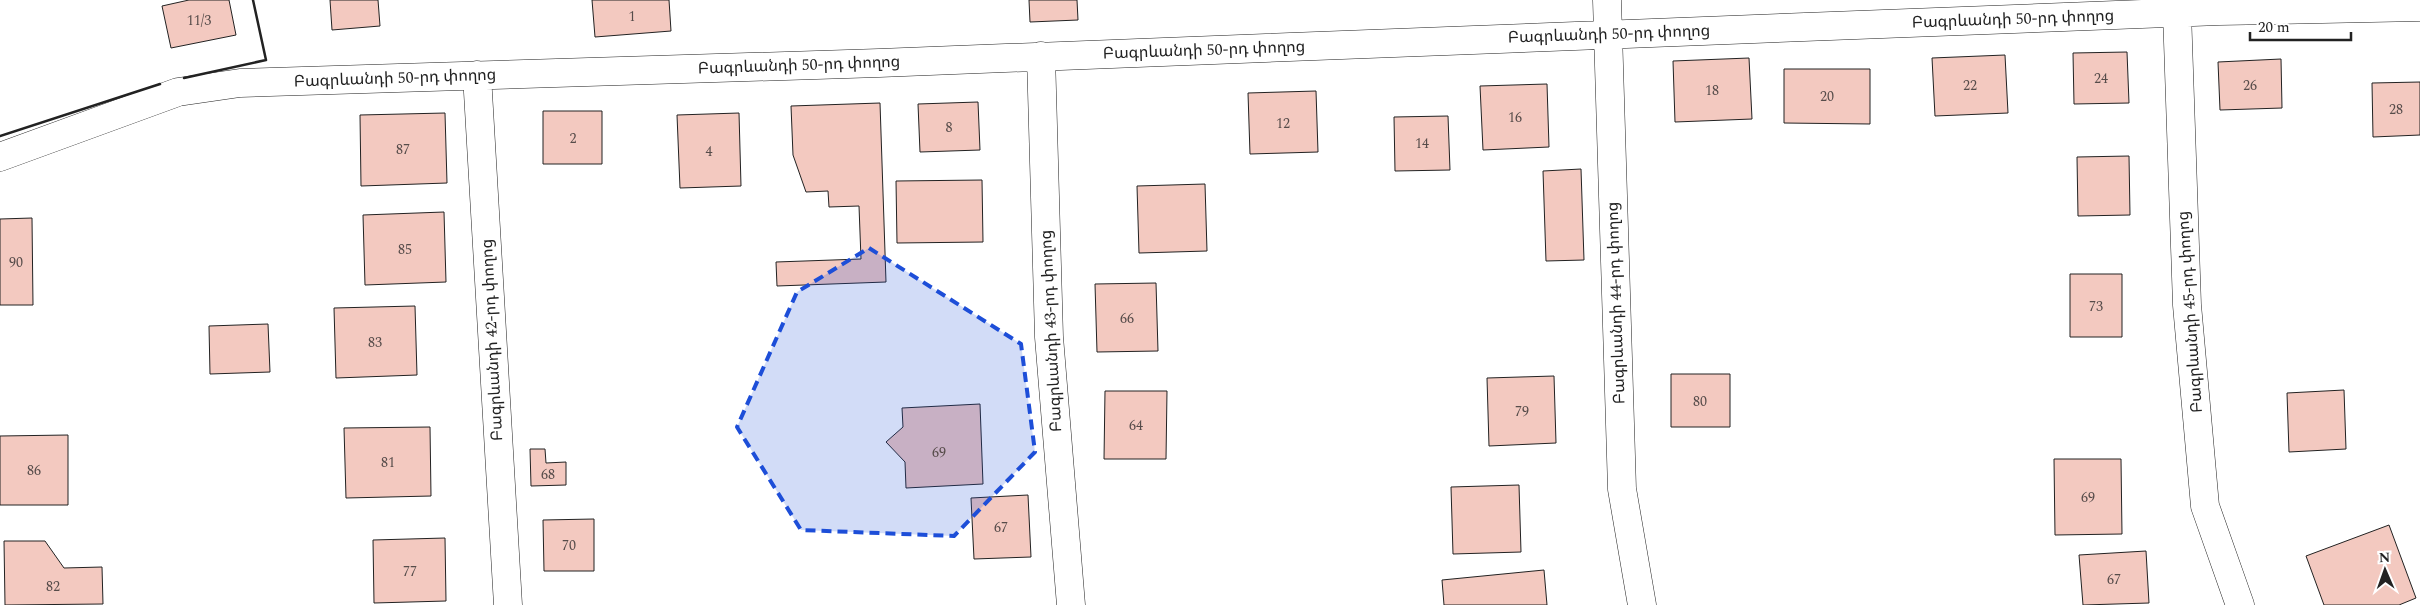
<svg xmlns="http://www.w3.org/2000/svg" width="2420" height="605" font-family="Spectral,'Noto Sans Armenian',serif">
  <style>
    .building { fill: #f3c9c0; stroke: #222 }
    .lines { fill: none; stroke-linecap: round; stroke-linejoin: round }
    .street-casing { stroke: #222; stroke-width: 29 }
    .street { stroke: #fff; stroke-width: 28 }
    .wall { stroke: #222; stroke-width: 2.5 }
    .marked { fill: #1d4ed8; fill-opacity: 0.2; stroke: #1d4ed8; stroke-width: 4; stroke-dasharray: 10 6; stroke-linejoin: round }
    .labels { text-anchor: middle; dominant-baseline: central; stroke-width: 4; stroke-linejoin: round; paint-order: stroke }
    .number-label { font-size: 14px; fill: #564c4a }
    .street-label { font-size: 16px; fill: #222; stroke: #fff }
  </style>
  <rect width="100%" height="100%" fill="#fff"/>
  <!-- building -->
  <path class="building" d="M189 0H229L236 35 171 48 162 6Z
    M330 0H378L380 26 332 30Z
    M592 0H669L671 31 595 37Z
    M1029 0H1077L1078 20 1030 22Z
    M2127 52 2129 103 2074 104 2073 53Z
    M2005 55 2008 113 1935 116 1932 58Z
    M1749 58 1752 119 1675 122 1673 61Z
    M2281 59 2282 108 2220 110 2218 62Z
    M1784 69H1870V124L1784 123Z
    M2420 82V135L2373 137 2372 83Z
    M1547 84 1549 147 1483 150 1480 86Z
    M1316 91 1318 152 1250 154 1248 93Z
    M978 102 980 150 920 152 918 104Z
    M880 103 886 282 777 286 776 262 861 259 859 206 829 207 828 191 806 192 793 155 791 106Z
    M543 111H602V164H543Z
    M445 113 447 183 361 186 360 115Z
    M739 113 741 186 680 188 677 115Z
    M1448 116 1450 170 1395 171 1394 117Z
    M2129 156 2130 215 2078 216 2077 157Z
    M1581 169 1584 260 1546 261 1543 171Z
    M982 180 983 242 897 243 896 181Z
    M1205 184 1207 251 1139 253 1137 186Z
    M444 212 446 282 365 285 363 215Z
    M32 218 33 305H0V219Z
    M2070 274H2122V337H2070Z
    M1156 283 1158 351 1097 352 1095 284Z
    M415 306 417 375 336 378 334 308Z
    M268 324 270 372 210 374 209 326Z
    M1671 374H1730V427H1671Z
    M1554 376 1556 443 1489 446 1487 378Z
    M2344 390 2346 449 2289 452 2287 393Z
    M1105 391H1167L1166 459H1104Z
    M980 404 983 484 906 488 905 462 886 442 903 427 902 408Z
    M430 427 431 496 346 498 344 428Z
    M68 435V505H0V436Z
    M530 449H545L546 463 566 462V485L531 486Z
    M2054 459H2121L2122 534 2055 535Z
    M1519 485 1521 552 1453 554 1451 487Z
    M1028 495 1031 557 974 559 971 498Z
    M594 519V571H544L543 520Z
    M2389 525 2416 598 2399 605H2324L2306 556Z
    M445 538 446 601 374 603 373 540Z
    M4 541H45L64 568 102 567 103 604 5 605Z
    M2146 551 2149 603 2083 605 2079 555Z
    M1544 570 1547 605H1444L1442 580Z"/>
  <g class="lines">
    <!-- street casing -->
    <g class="street-casing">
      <path id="street" d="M1607 0 1622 489 1642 605
        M2177 12 2187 305 2205 506 2240 605
        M1041 56 1049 337 1071 605
        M477 75 508 605
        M0 157 178 92 240 83 879 63 2219 11 2420 7"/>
    </g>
    <!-- street -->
    <use href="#street" class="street"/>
    <!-- wall -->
    <path class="wall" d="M184 78 266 60 253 0
      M0 136 160 84"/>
  </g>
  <!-- marked area -->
  <path class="marked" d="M869 248 1021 344 1035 452 954 536 801 530 737 427 797 292Z"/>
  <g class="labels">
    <!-- number labels -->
    <g class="number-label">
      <text x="632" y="16">1</text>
      <text x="199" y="20">11/3</text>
      <text x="2101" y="78">24</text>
      <text x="1970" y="85">22</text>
      <text x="2250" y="85">26</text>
      <text x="1712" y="90">18</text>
      <text x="1827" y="96">20</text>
      <text x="2396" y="109">28</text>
      <text x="1515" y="117">16</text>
      <text x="1283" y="123">12</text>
      <text x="949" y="127">8</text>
      <text x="573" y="138">2</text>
      <text x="1422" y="143">14</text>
      <text x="403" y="149">87</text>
      <text x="709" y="151">4</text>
      <text x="405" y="249">85</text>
      <text x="16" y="262">90</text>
      <text x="2096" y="306">73</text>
      <text x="1127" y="318">66</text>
      <text x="375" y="342">83</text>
      <text x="1700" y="401">80</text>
      <text x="1522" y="411">79</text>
      <text x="1136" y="425">64</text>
      <text x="939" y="452">69</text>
      <text x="388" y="462">81</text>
      <text x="34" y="470">86</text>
      <text x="548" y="474">68</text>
      <text x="2088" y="497">69</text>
      <text x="1001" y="527">67</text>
      <text x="569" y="545">70</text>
      <text x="410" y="571">77</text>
      <text x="2114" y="579">67</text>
      <text x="53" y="586">82</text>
    </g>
    <!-- street labels -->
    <g class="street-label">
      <text transform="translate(2013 19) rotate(-2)">Բագրևանդի 50-րդ փողոց</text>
      <text transform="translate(1609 34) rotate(-2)">Բագրևանդի 50-րդ փողոց</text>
      <text transform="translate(1204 50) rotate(-2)">Բագրևանդի 50-րդ փողոց</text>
      <text transform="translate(799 65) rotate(-2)">Բագրևանդի 50-րդ փողոց</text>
      <text transform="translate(395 78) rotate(-2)">Բագրևանդի 50-րդ փողոց</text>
      <text transform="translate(1616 303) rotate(-92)">Բագրևանդի 44-րդ փողոց</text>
      <text transform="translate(2190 312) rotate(-94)">Բագրևանդի 45-րդ փողոց</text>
      <text transform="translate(1051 331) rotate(-93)">Բագրևանդի 43-րդ փողոց</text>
      <text transform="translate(492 340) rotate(-93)">Բագրևանդի 42-րդ փողոց</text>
    </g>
  </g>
  <!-- north arrow -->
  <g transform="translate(2385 570) rotate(358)" stroke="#ffffff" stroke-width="4" paint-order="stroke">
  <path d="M0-4L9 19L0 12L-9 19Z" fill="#222222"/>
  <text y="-8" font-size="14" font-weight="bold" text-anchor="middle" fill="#222222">N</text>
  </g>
  <!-- scale -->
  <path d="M2250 32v8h101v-8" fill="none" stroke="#222222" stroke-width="2.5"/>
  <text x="2258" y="32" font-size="15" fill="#222222" stroke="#ffffff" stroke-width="4" paint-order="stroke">20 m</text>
</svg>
